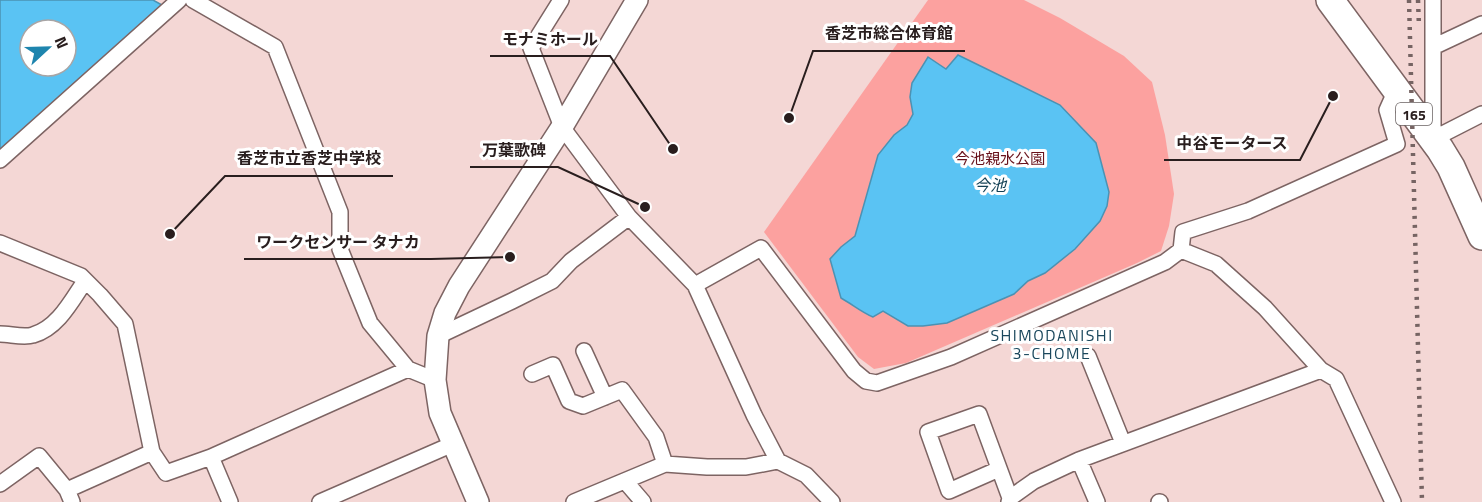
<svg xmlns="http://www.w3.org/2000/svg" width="1482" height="502" font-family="'Titillium Web','Noto Sans JP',sans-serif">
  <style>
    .green { fill: #fca19f }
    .water { fill: #5ac3f3; stroke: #4b92b3; stroke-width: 1.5; fill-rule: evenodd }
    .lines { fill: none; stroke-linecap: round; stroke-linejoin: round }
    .street-casing { stroke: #7d6463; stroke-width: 18 }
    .secondary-casing { stroke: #7d6463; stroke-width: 24 }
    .highway-casing { stroke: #7d6463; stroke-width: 30 }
    .street { stroke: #fff; stroke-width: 15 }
    .secondary { stroke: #fff; stroke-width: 21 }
    .highway { stroke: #fff; stroke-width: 27 }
    .rail { stroke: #766463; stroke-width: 4.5; stroke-dasharray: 3 6; stroke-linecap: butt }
    .labels { text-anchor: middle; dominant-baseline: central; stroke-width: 6; stroke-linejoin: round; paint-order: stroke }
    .shield { fill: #fff; stroke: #696262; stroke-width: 1.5 }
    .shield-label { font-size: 14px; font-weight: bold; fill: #291e1e }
    .park-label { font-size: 15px; fill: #68121b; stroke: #fff }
    .water-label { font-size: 16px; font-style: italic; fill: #113f53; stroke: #fff }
    .neighbourhood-label { font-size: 16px; letter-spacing: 1.5px; fill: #1a475c; stroke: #fff }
    .leader { fill: none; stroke: #291e1e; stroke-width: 2 }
    .callout-dot { fill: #291e1e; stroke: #fff; stroke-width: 2 }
    .callout-label { font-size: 16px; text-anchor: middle; font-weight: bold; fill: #291e1e; stroke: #fff; stroke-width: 6; stroke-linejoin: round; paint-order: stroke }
  </style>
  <rect width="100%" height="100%" fill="#f4d7d5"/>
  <!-- green -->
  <path class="green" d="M928 0H1024L1060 18 1124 56 1152 82 1165 135 1174 194 1169 226 1161 251 1137 263 906 363 874 369 858 357 764 232Z"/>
  <!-- water -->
  <path class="water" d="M0 0H153L169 9 0 154ZM30 30H66V66H30Z
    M958 55 1060 105 1096 143 1109 192 1107 206 1100 221 1075 249 1045 273 1028 281 1014 294 947 323 923 326H908L883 311 873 317C861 312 852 304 841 298L830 259 841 247 855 236 878 155 894 135 907 125 913 114 910 97 912 83 928 57 946 69Z"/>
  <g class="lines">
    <!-- street casing -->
    <g class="street-casing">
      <path id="street" d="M193 0 275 47 340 212V249L370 323 408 369 435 380
        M561 0 531 48 562 127 629 217 695 285 754 415 778 461 806 475 832 502
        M1433 0V139L1482 114
        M1433 47 1482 24
        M0 160 179 0
        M0 243 81 276 100 295 125 324 152 452 67 490 72 502
        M695 285 761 248 854 371 866 381 877 383 951 357 1165 262 1181 250
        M0 334C10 334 24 338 33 335 58 328 72 300 85 281
        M438 336 512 301 552 281 571 261 629 217
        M584 351 605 397
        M1088 356 1123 443
        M532 374 553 365 569 401 583 406 622 390 656 437 665 464
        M152 452 166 473 211 457
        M1079 460 1097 502
        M999 469 949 491 928 432 979 414 1010 498
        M625 481 643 502
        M0 484 39 456 67 490
        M230 502 211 457 408 369
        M320 502 453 444
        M574 502 665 464 707 467H746L778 461
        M1009 502 1010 498 1034 481 1079 460 1321 370
        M1159 502H1160
        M1393 502 1336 379 1321 370 1265 308 1216 264 1181 250 1183 232 1248 211 1397 144 1387 110 1396 90"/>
    </g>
    <!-- secondary casing -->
    <g class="secondary-casing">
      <path id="secondary" d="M478 502 440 413 435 380 438 336 445 313 459 286 562 127 637 0"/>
    </g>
    <!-- highway casing -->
    <g class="highway-casing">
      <path id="highway" d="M1330 0 1440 149 1451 167 1482 236"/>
    </g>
    <!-- street -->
    <use href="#street" class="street"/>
    <!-- secondary -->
    <use href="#secondary" class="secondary"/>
    <!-- highway -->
    <use href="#highway" class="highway"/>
    <!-- rail -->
    <path class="rail" d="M1409 0 1422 502
      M1418 0 1419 27"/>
  </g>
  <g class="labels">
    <!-- shield labels -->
    <rect class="shield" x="1396" y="103" width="36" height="22" rx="4.5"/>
    <g class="shield-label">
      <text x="1414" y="114">165</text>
    </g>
    <!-- park labels -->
    <g class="park-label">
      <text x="1000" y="158">今池親水公園</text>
    </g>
    <!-- water labels -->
    <g class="water-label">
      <text x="990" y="185">今池</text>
    </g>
    <!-- neighbourhood labels -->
    <g class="neighbourhood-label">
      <text x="1052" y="335">SHIMODANISHI<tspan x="1052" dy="18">3-CHOME</tspan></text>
    </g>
  </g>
  <!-- callouts -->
  <path class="leader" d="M789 118L813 51H965M673 149L610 56H490M1333 96L1300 160H1164M645 207L558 167H470M170 234L225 176H393M510 257L431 259H244"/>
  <g class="callout-dot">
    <circle cx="789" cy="118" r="6"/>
    <circle cx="673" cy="149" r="6"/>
    <circle cx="1333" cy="96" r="6"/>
    <circle cx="645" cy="207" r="6"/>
    <circle cx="170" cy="234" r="6"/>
    <circle cx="510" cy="257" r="6"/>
  </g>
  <g class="callout-label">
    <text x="889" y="39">香芝市総合体育館</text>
    <text x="550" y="45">モナミホール</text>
    <text x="1232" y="149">中谷モータース</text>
    <text x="514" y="156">万葉歌碑</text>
    <text x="309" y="164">香芝市立香芝中学校</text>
    <text x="338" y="248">ワークセンサー タナカ</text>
  </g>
  <!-- north arrow -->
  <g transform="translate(48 48) rotate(68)"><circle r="28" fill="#ffffff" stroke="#a9a5a5" stroke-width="1.5"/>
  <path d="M0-4.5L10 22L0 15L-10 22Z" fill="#1e85ae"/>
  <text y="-9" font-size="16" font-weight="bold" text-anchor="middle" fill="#291e1e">N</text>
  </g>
</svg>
